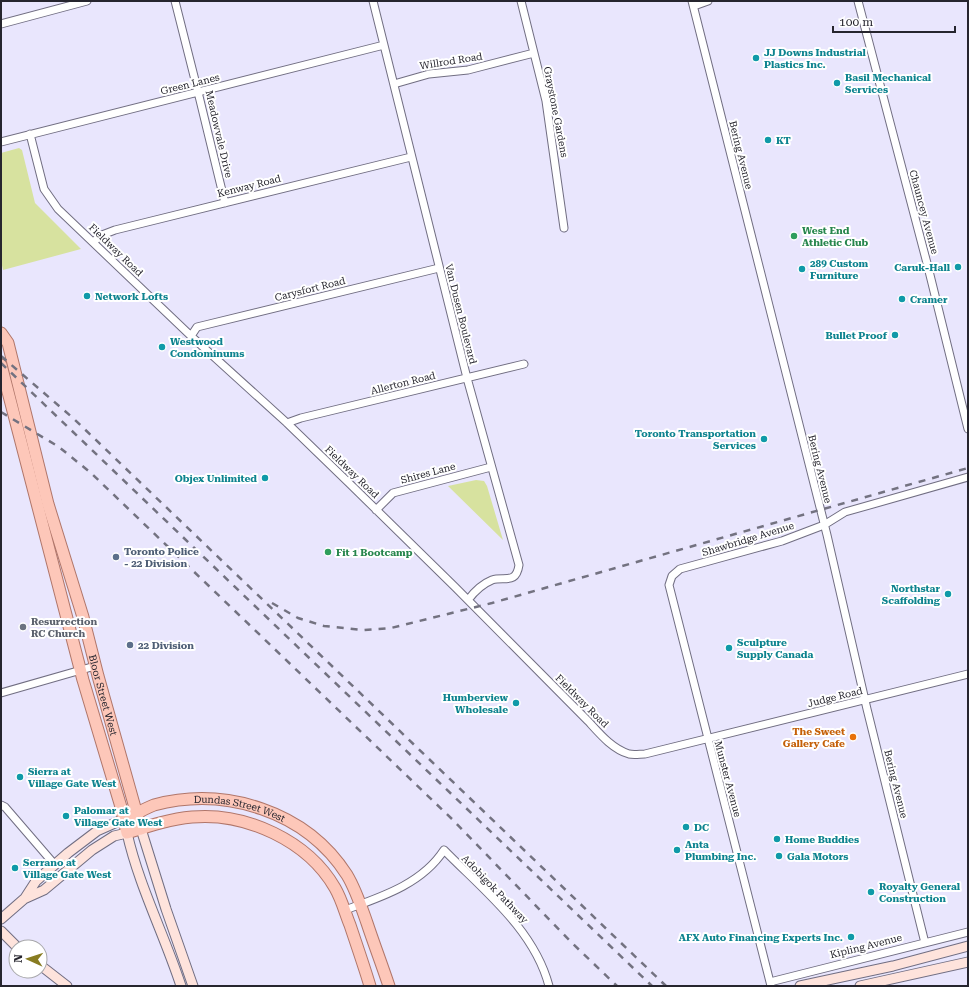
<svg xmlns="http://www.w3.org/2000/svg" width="969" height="987" font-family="'Roboto Serif',serif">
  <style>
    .green { fill: #d7e29f }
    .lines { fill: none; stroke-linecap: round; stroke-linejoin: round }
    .street-casing { stroke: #716e82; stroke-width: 9 }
    .secondary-casing { stroke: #716e82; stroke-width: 11 }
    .primary-casing { stroke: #b0766a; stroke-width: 13 }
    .street { stroke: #fff; stroke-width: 7 }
    .secondary { stroke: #fee3dc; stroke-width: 9 }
    .primary { stroke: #fdc7b9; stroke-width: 11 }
    .rail { stroke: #737280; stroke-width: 2.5; stroke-dasharray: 7 7; stroke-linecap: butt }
    .culture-dot { fill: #0f9aa8; stroke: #fff; stroke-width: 1.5 }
    .leisure-dot { fill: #2e9e5b; stroke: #fff; stroke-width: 1.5 }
    .service-dot { fill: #5c6f8a; stroke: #fff; stroke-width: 1.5 }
    .worship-dot { fill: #6b7280; stroke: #fff; stroke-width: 1.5 }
    .food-dot { fill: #e8710a; stroke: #fff; stroke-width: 1.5 }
    .labels { text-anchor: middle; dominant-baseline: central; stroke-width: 4; stroke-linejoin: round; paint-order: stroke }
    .culture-label { font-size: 10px; font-weight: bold; fill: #0d838f; stroke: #fff; text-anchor: start }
    .street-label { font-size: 10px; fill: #26252e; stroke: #fff }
    .leisure-label { font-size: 10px; font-weight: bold; fill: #27864d; stroke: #fff; text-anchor: start }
    .service-label { font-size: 10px; font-weight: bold; fill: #4e5e75; stroke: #fff; text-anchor: start }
    .worship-label { font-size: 10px; font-weight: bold; fill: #5b616d; stroke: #fff; text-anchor: start }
    .food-label { font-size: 10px; font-weight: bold; fill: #c56008; stroke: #fff; text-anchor: end }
  </style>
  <rect width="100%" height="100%" fill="#e9e6fd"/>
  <!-- green -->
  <path class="green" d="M19 148 22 150 35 203 81 249 3 270 1 261V153Z
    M476 480 484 481 487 486 503 540 448 486Z"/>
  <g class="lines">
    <!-- street casing -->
    <g class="street-casing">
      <path id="street" d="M175 1 198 92 225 203
        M373 1 467 378 519 565C516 585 504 576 492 580 482 584 474 592 468 600
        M521 1 546 101 564 228
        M692 1 827 535 867 709 925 943
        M858 1 928 267 968 429
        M694 6 708 1
        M1 24 87 1
        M394 84 429 74 468 70 534 53
        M30 134 44 189 58 209 191 336 287 423 350 484 455 587 588 721C599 733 612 749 629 754 634 755 640 754 645 754L968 674
        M1 142 384 45
        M93 242 102 235 115 230 411 157
        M191 336 197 327 439 268
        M287 423 301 418 524 364
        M376 510 393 493 491 467
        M1 693 95 666
        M1 805 5 807 55 865
        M345 910C381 897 422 884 444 850 483 890 534 929 549 986
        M770 982 968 932
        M771 986 669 585 672 576 680 569 782 541 824 525 845 512 968 477"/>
    </g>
    <!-- secondary casing -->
    <g class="secondary-casing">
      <path id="secondary" d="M141 829 166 909 193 986
        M25 898 36 881 68 853 97 831 124 819
        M1 919 24 899 44 890 92 850 114 836 127 833C139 886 164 934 181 986
        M1 931 17 947
        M40 965 67 986
        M800 986 893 966 968 946
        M860 986 968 962"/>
    </g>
    <!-- primary casing -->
    <g class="primary-casing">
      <g id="primary">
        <path id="s1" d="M1 333 8 343 48 504 83 617 98 676 141 829"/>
        <path d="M1 365 83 680 121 807 127 833C149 826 170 819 192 817 246 812 308 841 335 888 342 900 345 913 350 925 357 946 364 966 370 986"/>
        <path id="s2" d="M132 816C139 812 146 808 154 805 225 786 306 811 347 875 356 890 361 906 367 923 374 944 382 965 389 986"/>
      </g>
    </g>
    <!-- street -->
    <use href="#street" class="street"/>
    <!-- secondary -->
    <use href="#secondary" class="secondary"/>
    <!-- primary -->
    <use href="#primary" class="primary"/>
    <!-- rail -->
    <path class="rail" d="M1 356 73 418 666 986
      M1 363 652 986
      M1 412 59 447 91 473 453 820 571 942 617 986
      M272 603 298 618 324 626 363 630 391 628 492 603 968 468"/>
  </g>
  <!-- markers -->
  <g class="culture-dot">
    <circle cx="756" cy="58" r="4"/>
    <circle cx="837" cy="83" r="4"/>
    <circle cx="768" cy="140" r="4"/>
    <circle cx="958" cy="267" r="4"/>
    <circle cx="802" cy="269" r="4"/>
    <circle cx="87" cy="296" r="4"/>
    <circle cx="902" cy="299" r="4"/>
    <circle cx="895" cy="335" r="4"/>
    <circle cx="162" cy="347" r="4"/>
    <circle cx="764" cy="439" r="4"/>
    <circle cx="265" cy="478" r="4"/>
    <circle cx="948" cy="594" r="4"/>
    <circle cx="729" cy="648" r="4"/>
    <circle cx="516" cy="703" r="4"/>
    <circle cx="20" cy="777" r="4"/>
    <circle cx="66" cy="816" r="4"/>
    <circle cx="686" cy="827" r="4"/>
    <circle cx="777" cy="839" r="4"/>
    <circle cx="677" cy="850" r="4"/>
    <circle cx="779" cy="856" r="4"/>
    <circle cx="15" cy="868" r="4"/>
    <circle cx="871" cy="892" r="4"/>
    <circle cx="851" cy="937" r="4"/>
  </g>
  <g class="leisure-dot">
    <circle cx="794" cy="236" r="4"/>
    <circle cx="328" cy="552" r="4"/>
  </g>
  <g class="service-dot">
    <circle cx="116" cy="557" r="4"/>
    <circle cx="130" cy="645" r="4"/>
  </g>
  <circle class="worship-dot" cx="23" cy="627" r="4"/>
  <circle class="food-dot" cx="853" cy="737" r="4"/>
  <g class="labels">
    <!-- culture labels -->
    <g class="culture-label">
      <text x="764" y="52">JJ Downs Industrial<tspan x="764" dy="12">Plastics Inc.</tspan></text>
      <text x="845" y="77">Basil Mechanical<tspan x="845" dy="12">Services</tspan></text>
      <text x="776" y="140">KT</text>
      <text x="810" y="263">289 Custom<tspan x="810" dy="12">Furniture</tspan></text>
      <text x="950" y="267" text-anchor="end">Caruk-Hall</text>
      <text x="95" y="296">Network Lofts</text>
      <text x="910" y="299">Cramer</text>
      <text x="887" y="335" text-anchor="end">Bullet Proof</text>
      <text x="170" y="341">Westwood<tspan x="170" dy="12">Condominums</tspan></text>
      <text x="756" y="433" text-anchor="end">Toronto Transportation<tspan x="756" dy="12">Services</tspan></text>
      <text x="257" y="478" text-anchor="end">Objex Unlimited</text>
      <text x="940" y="588" text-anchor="end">Northstar<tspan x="940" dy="12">Scaffolding</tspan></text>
      <text x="737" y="642">Sculpture<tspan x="737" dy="12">Supply Canada</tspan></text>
      <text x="508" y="697" text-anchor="end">Humberview<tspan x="508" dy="12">Wholesale</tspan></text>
      <text x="28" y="771">Sierra at<tspan x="28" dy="12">Village Gate West</tspan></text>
      <text x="74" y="810">Palomar at<tspan x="74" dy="12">Village Gate West</tspan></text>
      <text x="694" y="827">DC</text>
      <text x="785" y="839">Home Buddies</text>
      <text x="685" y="844">Anta<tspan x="685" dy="12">Plumbing Inc.</tspan></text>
      <text x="787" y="856">Gala Motors</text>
      <text x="23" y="862">Serrano at<tspan x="23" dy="12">Village Gate West</tspan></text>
      <text x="879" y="886">Royalty General<tspan x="879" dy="12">Construction</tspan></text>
      <text x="843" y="937" text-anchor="end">AFX Auto Financing Experts Inc.</text>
    </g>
    <!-- street labels -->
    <g class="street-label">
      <text transform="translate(451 61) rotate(-9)">Willrod Road</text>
      <text transform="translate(190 84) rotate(-14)">Green Lanes</text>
      <text transform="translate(556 112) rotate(79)">Graystone Gardens</text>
      <text transform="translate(219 134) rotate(77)">Meadowvale Drive</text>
      <text transform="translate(741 155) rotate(76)">Bering Avenue</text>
      <text transform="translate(249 186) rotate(-14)">Kenway Road</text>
      <text transform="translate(924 212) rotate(75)">Chauncey Avenue</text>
      <text transform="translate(116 250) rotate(44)">Fieldway Road</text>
      <text transform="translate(310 289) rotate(-14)">Carysfort Road</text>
      <text transform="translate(461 314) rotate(76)">Van Dusen Boulevard</text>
      <text transform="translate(403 383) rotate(-14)">Allerton Road</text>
      <text transform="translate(820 469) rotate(76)">Bering Avenue</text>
      <text transform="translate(352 472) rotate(44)">Fieldway Road</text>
      <text transform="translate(428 473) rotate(-15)">Shires Lane</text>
      <text transform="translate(748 539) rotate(-17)">Shawbridge Avenue</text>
      <text stroke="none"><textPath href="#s1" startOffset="377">Bloor Street West</textPath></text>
      <text transform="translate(835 697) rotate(-14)">Judge Road</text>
      <text transform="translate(582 701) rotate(45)">Fieldway Road</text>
      <text transform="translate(728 779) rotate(75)">Munster Avenue</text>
      <text transform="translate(896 784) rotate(76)">Bering Avenue</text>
      <text stroke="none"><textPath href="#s2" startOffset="112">Dundas Street West</textPath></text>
      <text transform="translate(495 889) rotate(46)">Adobigok Pathway</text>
      <text transform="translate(866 946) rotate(-14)">Kipling Avenue</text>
    </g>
    <!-- leisure labels -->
    <g class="leisure-label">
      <text x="802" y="230">West End<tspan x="802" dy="12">Athletic Club</tspan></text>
      <text x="336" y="552">Fit 1 Bootcamp</text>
    </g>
    <!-- service labels -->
    <g class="service-label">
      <text x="124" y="551">Toronto Police<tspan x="124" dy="12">- 22 Division</tspan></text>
      <text x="138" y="645">22 Division</text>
    </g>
    <!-- worship labels -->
    <g class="worship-label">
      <text x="31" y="621">Resurrection<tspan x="31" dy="12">RC Church</tspan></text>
    </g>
    <!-- food labels -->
    <g class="food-label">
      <text x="845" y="731">The Sweet<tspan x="845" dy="12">Gallery Cafe</tspan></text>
    </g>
  </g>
  <!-- border -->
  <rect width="969" height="987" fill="none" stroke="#26252e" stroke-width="4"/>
  <!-- north arrow -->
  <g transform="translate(28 959) rotate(273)"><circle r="19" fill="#ffffff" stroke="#a8a8ab"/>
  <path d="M0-3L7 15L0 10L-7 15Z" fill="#887c21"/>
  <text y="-6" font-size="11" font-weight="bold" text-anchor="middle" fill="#26252e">N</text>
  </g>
  <!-- scale -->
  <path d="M833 26v6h122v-6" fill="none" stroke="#26252e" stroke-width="2"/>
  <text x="839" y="26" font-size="12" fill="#26252e" stroke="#ffffff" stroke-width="3" paint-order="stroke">100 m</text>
</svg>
